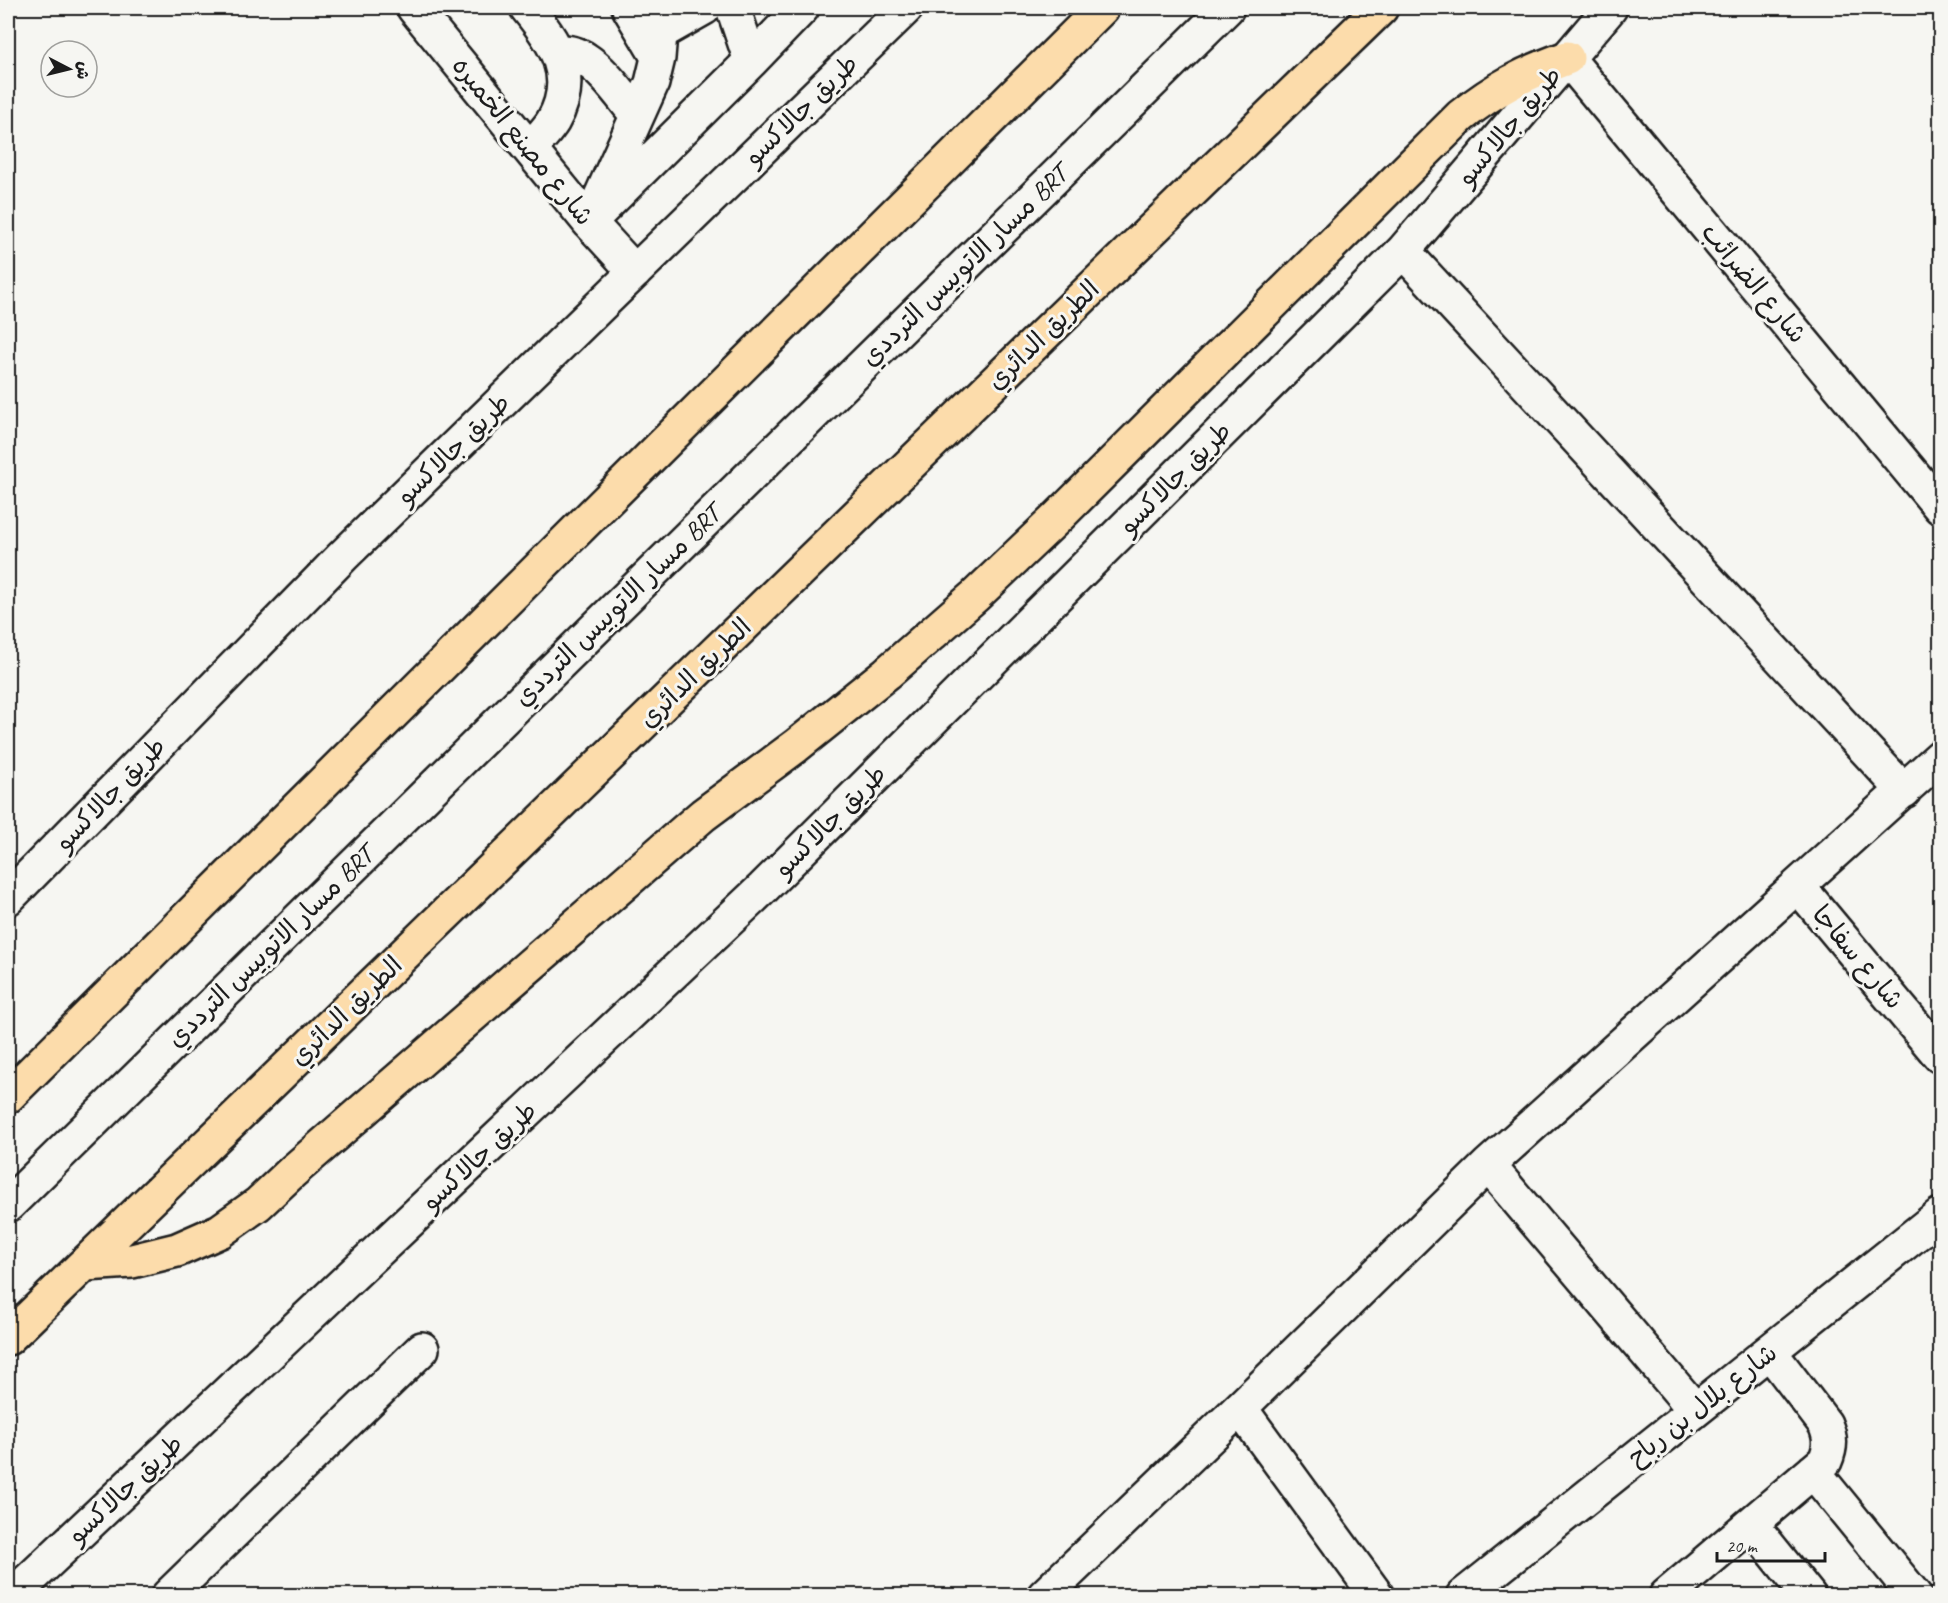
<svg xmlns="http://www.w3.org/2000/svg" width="1948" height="1603" font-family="Caveat,'Playpen Sans Arabic',sans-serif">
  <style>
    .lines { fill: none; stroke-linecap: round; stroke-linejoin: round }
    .minor-casing { stroke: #1c1c1c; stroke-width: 38 }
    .highway-casing { stroke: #1c1c1c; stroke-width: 38 }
    .minor { stroke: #f6f6f2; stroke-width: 33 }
    .highway { stroke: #fcdcab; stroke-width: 33 }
    .labels { text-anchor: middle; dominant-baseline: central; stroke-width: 6; stroke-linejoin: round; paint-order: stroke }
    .street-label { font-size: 26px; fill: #1c1c1c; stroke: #f6f6f2 }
  </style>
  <rect width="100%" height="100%" fill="#f6f6f2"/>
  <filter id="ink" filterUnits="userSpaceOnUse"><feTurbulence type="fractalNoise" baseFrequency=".0167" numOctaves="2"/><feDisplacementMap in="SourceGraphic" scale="12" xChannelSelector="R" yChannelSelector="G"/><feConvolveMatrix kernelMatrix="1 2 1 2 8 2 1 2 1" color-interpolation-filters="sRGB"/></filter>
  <g filter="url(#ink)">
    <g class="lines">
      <!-- minor casing -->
      <g class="minor-casing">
        <path id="minor" d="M414 8 589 222 635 272
          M527 8C554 41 579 76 553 121 547 131 537 140 530 150
          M629 8 657 55
          M733 8 751 61
          M660 33 704 8
          M558 51C567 52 577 53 585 59 604 71 622 97 637 115
          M1567 58 1940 507
          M598 203 652 83 658 58 660 33 656 8
          M589 222 751 61 802 8
          M1403 251 1904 791
          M1799 887 1940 1056
          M8 898 343 556 906 8
          M1488 1165 1695 1410
          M8 1205 1227 8
          M1240 1408 1377 1596
          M1813 1471 1915 1596
          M1751 1524 1809 1596
          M12 1596 763 888 1403 251 1610 8
          M168 1596 422 1349
          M1044 1596 1240 1408 1488 1165 1940 757
          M1463 1596 1940 1215
          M1666 1596 1825 1461C1831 1447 1831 1438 1825 1424L1770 1352"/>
      </g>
      <!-- highway casing -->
      <g class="highway-casing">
        <path id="highway" d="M8 1096 1102 8
          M85 1264 132 1261 177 1250 220 1231 258 1204 292 1172 703 815 796 746 887 673 975 596 1059 516 1461 116C1496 88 1525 73 1567 58
          M8 1338 1381 8"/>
      </g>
      <!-- minor -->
      <use href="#minor" class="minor"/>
      <!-- highway -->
      <use href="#highway" class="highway"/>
    </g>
  </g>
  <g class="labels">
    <!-- street labels -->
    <g class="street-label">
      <text transform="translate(801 110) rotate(-44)">طريق جالاكسو</text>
      <text transform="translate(1509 126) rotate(-50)">طريق جالاكسو</text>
      <text transform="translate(523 141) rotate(51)">شارع مصنع الخميره</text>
      <text transform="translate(964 266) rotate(-44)">مسار الاتوبيس الترددي BRT</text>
      <text transform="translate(1754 283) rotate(50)">شارع الضرائب</text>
      <text transform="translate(1043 335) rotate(-44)">الطريق الدائري</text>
      <text transform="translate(453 449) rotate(-44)">طريق جالاكسو</text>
      <text transform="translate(1175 478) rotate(-45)">طريق جالاكسو</text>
      <text transform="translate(617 606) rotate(-44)">مسار الاتوبيس الترددي BRT</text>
      <text transform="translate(695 673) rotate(-44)">الطريق الدائري</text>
      <text transform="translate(110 794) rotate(-46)">طريق جالاكسو</text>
      <text transform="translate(830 821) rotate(-45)">طريق جالاكسو</text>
      <text transform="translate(270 947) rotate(-44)">مسار الاتوبيس الترددي BRT</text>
      <text transform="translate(1858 957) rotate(50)">شارع سفاجا</text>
      <text transform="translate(346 1011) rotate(-44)">الطريق الدائري</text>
      <text transform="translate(479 1156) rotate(-43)">طريق جالاكسو</text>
      <text transform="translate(1702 1405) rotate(-38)">شارع بلال بن رباح</text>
      <text transform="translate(125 1489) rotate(-43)">طريق جالاكسو</text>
    </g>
  </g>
  <!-- margin -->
  <rect width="1948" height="1603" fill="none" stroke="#f6f6f2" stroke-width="30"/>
  <rect x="15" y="15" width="1918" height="1573" fill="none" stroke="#1c1c1c" stroke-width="2" filter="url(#ink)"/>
  <!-- north arrow -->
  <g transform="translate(69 69) rotate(97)"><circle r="28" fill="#f6f6f2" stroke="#9f9f9c" stroke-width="1.5"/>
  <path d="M0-4.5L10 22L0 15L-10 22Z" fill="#1c1c1c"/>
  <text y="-9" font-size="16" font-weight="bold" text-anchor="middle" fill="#1c1c1c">ش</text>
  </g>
  <!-- scale -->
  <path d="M1717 1552v9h108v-9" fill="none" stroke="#1c1c1c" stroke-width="3"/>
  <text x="1726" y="1552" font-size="18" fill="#1c1c1c" stroke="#f6f6f2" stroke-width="4.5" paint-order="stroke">20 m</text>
</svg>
